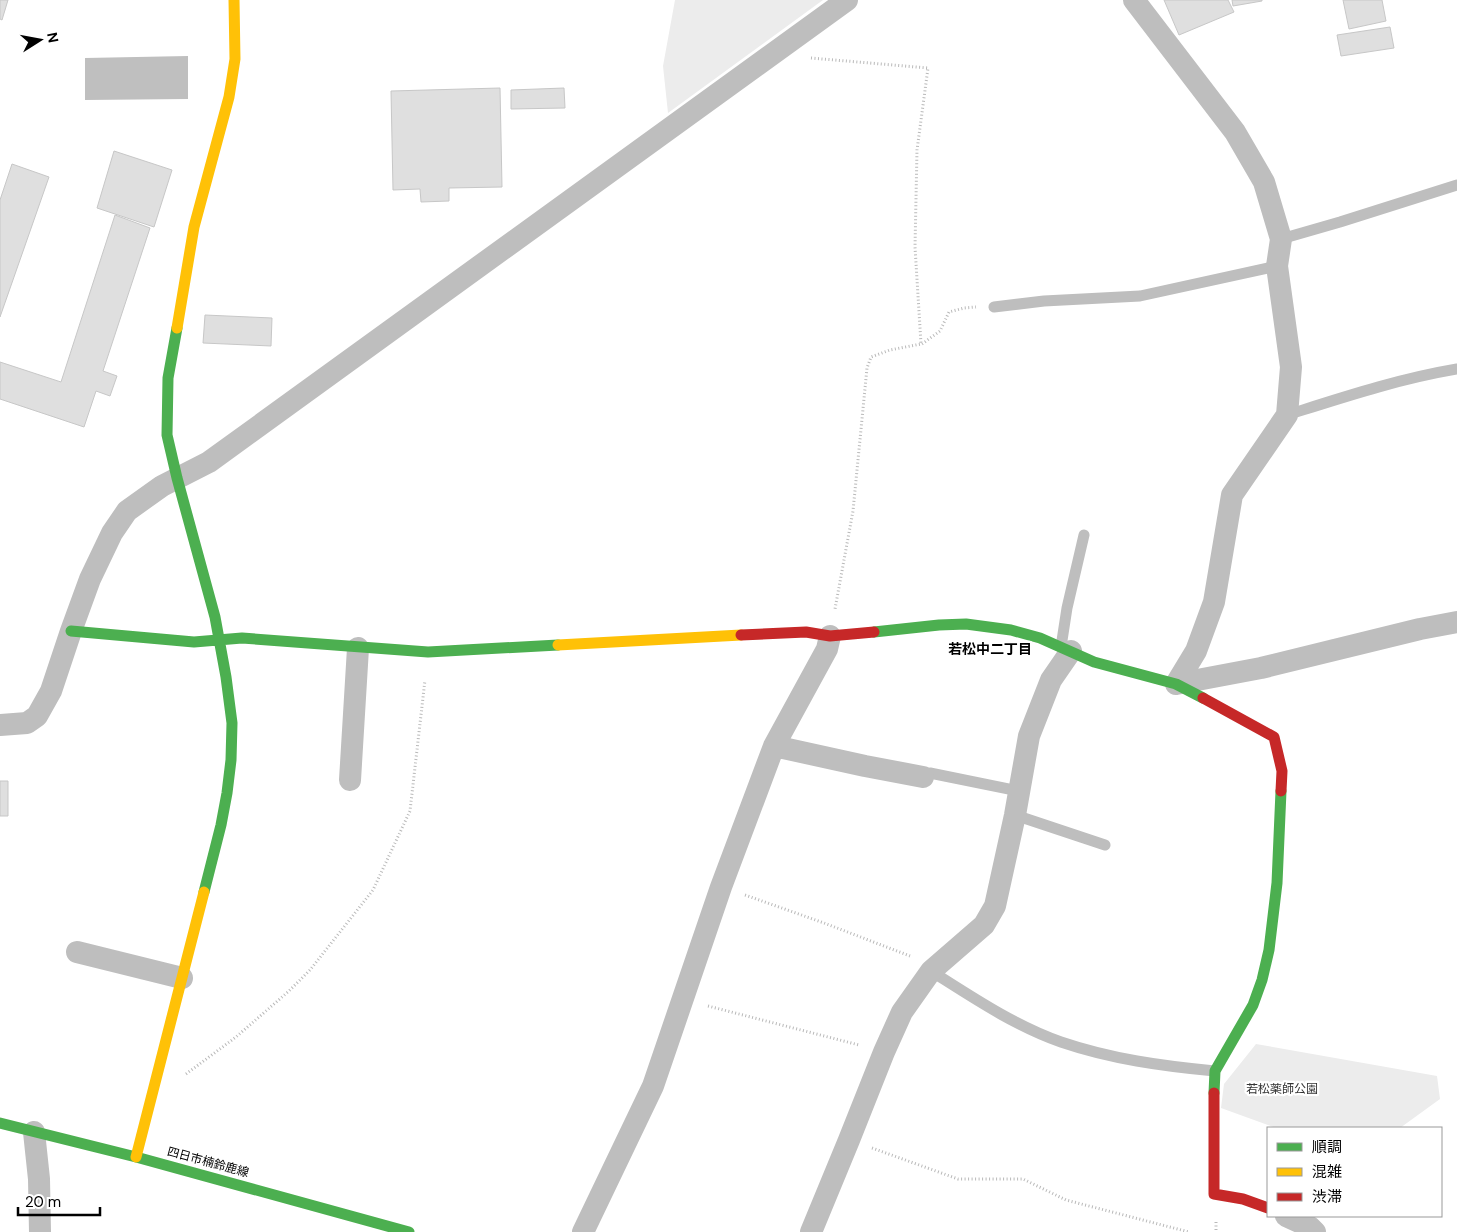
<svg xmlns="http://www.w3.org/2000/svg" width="1457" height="1232" font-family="'DM Sans','Noto Sans JP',sans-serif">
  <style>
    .green { fill: #ececec }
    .water { fill: #bfbfbf }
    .building { fill: #dfdfdf; stroke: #c7c7c7 }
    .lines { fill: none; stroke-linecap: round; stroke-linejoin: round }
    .path { stroke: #b9b9b9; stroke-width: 3; stroke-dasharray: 1 2.5; stroke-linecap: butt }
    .lane { stroke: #bebebe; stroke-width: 11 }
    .street { stroke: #bebebe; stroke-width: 22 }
    .fast { stroke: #4caf50; stroke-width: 11 }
    .slow { stroke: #ffc107; stroke-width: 11 }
    .jam { stroke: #c62828; stroke-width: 11 }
    .labels { text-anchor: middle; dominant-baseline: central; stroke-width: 4.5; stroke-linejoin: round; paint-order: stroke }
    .park-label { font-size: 12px; fill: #333; stroke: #fff }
    .street-label { font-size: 12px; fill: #000; stroke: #fff }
    .neighbourhood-label { font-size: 14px; font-weight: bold; fill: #000; stroke: #fff }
  </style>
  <rect width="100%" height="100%" fill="#fff"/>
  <!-- green -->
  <path class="green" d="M675 0H823L668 113 663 66Z
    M1256 1044 1437 1076 1440 1099 1400 1128H1276L1221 1108 1224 1084Z"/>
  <!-- water -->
  <path class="water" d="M188 56V99L85 100V58Z"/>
  <!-- building -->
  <path class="building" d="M0 0H8L2 20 0 19Z
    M1164 0H1228L1234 12 1179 35Z
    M1232 0H1262V1L1233 6Z
    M1343 0H1382L1386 21 1349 29Z
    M1390 27 1394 48 1341 56 1337 35Z
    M500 88 502 187 449 188V201L421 202 420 189 393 190 391 91Z
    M564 88 565 108 511 109V90Z
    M114 151 172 170 154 227 97 208Z
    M12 164 49 177 0 317V200Z
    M115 215 150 228 103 371 117 376 110 396 96 391 84 427 0 399V362L61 382Z
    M205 315 272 318 271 346 203 343Z
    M0 781H8V816H0Z"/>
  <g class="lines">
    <!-- path -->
    <path class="path" d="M811 58 928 68 917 150 915 247 921 344 890 350 871 357 867 368 853 511 835 609
      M922 344 940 331 949 312 964 308 976 307
      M745 895 824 923 910 956
      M708 1006 859 1045
      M186 1074 236 1037 289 991 310 970 373 890 410 811 425 680
      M872 1148 958 1179H1023L1066 1200 1189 1232
      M1216 1222V1232"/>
    <!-- lane -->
    <path class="lane" d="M1281 239 1340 222 1457 185
      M994 307 1044 301 1140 296 1277 266
      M1287 415C1344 397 1398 379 1457 369
      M1061 647 1067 608 1084 535
      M923 777 930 773 1019 791
      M1015 815 1105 845
      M931 971C972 997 1015 1026 1061 1042 1111 1059 1162 1066 1215 1071"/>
    <!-- street -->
    <path class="street" d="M1134 0 1235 132 1264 182 1281 239 1277 266 1291 367 1287 415 1232 495 1214 602 1196 651 1176 684
      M1176 684 1261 668 1420 629 1457 622
      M0 725 27 723 37 716 51 691 71 631 90 579 112 533 127 511 162 486 209 462 847 0
      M774 746 865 766 923 777
      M350 780 358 648
      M77 952 182 978
      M34 1132 39 1179 40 1232
      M1286 1216 1310 1227 1315 1232
      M583 1232 653 1086 721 887 774 746 827 649 830 636
      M811 1232 849 1140 884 1052 902 1012 931 971 984 925 995 906 1015 815 1029 736 1051 680 1071 651"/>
    <!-- fast -->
    <path class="fast" d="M177 328 168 378 167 435 177 478 215 617 226 677 232 723 231 760 227 793 221 825 204 892
      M71 631 194 642 242 638 428 652 558 645
      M874 632 939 625 966 624 1011 630 1040 638 1094 662 1176 684 1203 698
      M1214 1093 1215 1071 1253 1005 1262 980 1269 950 1277 883 1281 791
      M0 1123 136 1157 409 1232"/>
    <!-- slow -->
    <path class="slow" d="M177 328 194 227 229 97 235 59 234 0
      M558 645 741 635
      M136 1157 204 892"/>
    <!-- jam -->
    <path class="jam" d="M741 635 806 632 830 636 874 632
      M1203 698 1274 737 1282 771 1281 791
      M1214 1093V1194L1243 1199 1268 1208"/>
  </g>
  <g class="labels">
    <!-- park labels -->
    <g class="park-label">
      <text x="1282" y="1089">若松薬師公園</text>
    </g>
    <!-- street labels -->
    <g class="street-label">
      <text transform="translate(208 1162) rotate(15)">四日市楠鈴鹿線</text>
    </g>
    <!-- neighbourhood labels -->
    <g class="neighbourhood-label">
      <text x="990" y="649">若松中二丁目</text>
    </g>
  </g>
  <!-- legend -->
  <rect x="1267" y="1127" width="175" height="90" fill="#ffffff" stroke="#999999"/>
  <rect x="1277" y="1143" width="25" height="8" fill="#4caf50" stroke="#999999"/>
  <text x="1312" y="1152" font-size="15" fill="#000000">順調</text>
  <rect x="1277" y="1168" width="25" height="8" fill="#ffc107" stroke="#999999"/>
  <text x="1312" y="1177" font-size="15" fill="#000000">混雑</text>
  <rect x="1277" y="1193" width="25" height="8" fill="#c62828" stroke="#999999"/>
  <text x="1312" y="1202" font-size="15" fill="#000000">渋滞</text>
  <!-- north arrow -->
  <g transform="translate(40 40) rotate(79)" stroke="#ffffff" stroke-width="4" paint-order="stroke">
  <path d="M0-4L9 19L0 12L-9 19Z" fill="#000000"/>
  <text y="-8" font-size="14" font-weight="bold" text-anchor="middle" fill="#000000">N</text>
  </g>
  <!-- scale -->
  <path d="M18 1207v8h82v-8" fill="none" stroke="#000000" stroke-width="2.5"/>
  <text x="25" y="1207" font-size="15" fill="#000000" stroke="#ffffff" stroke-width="4" paint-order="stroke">20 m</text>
</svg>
